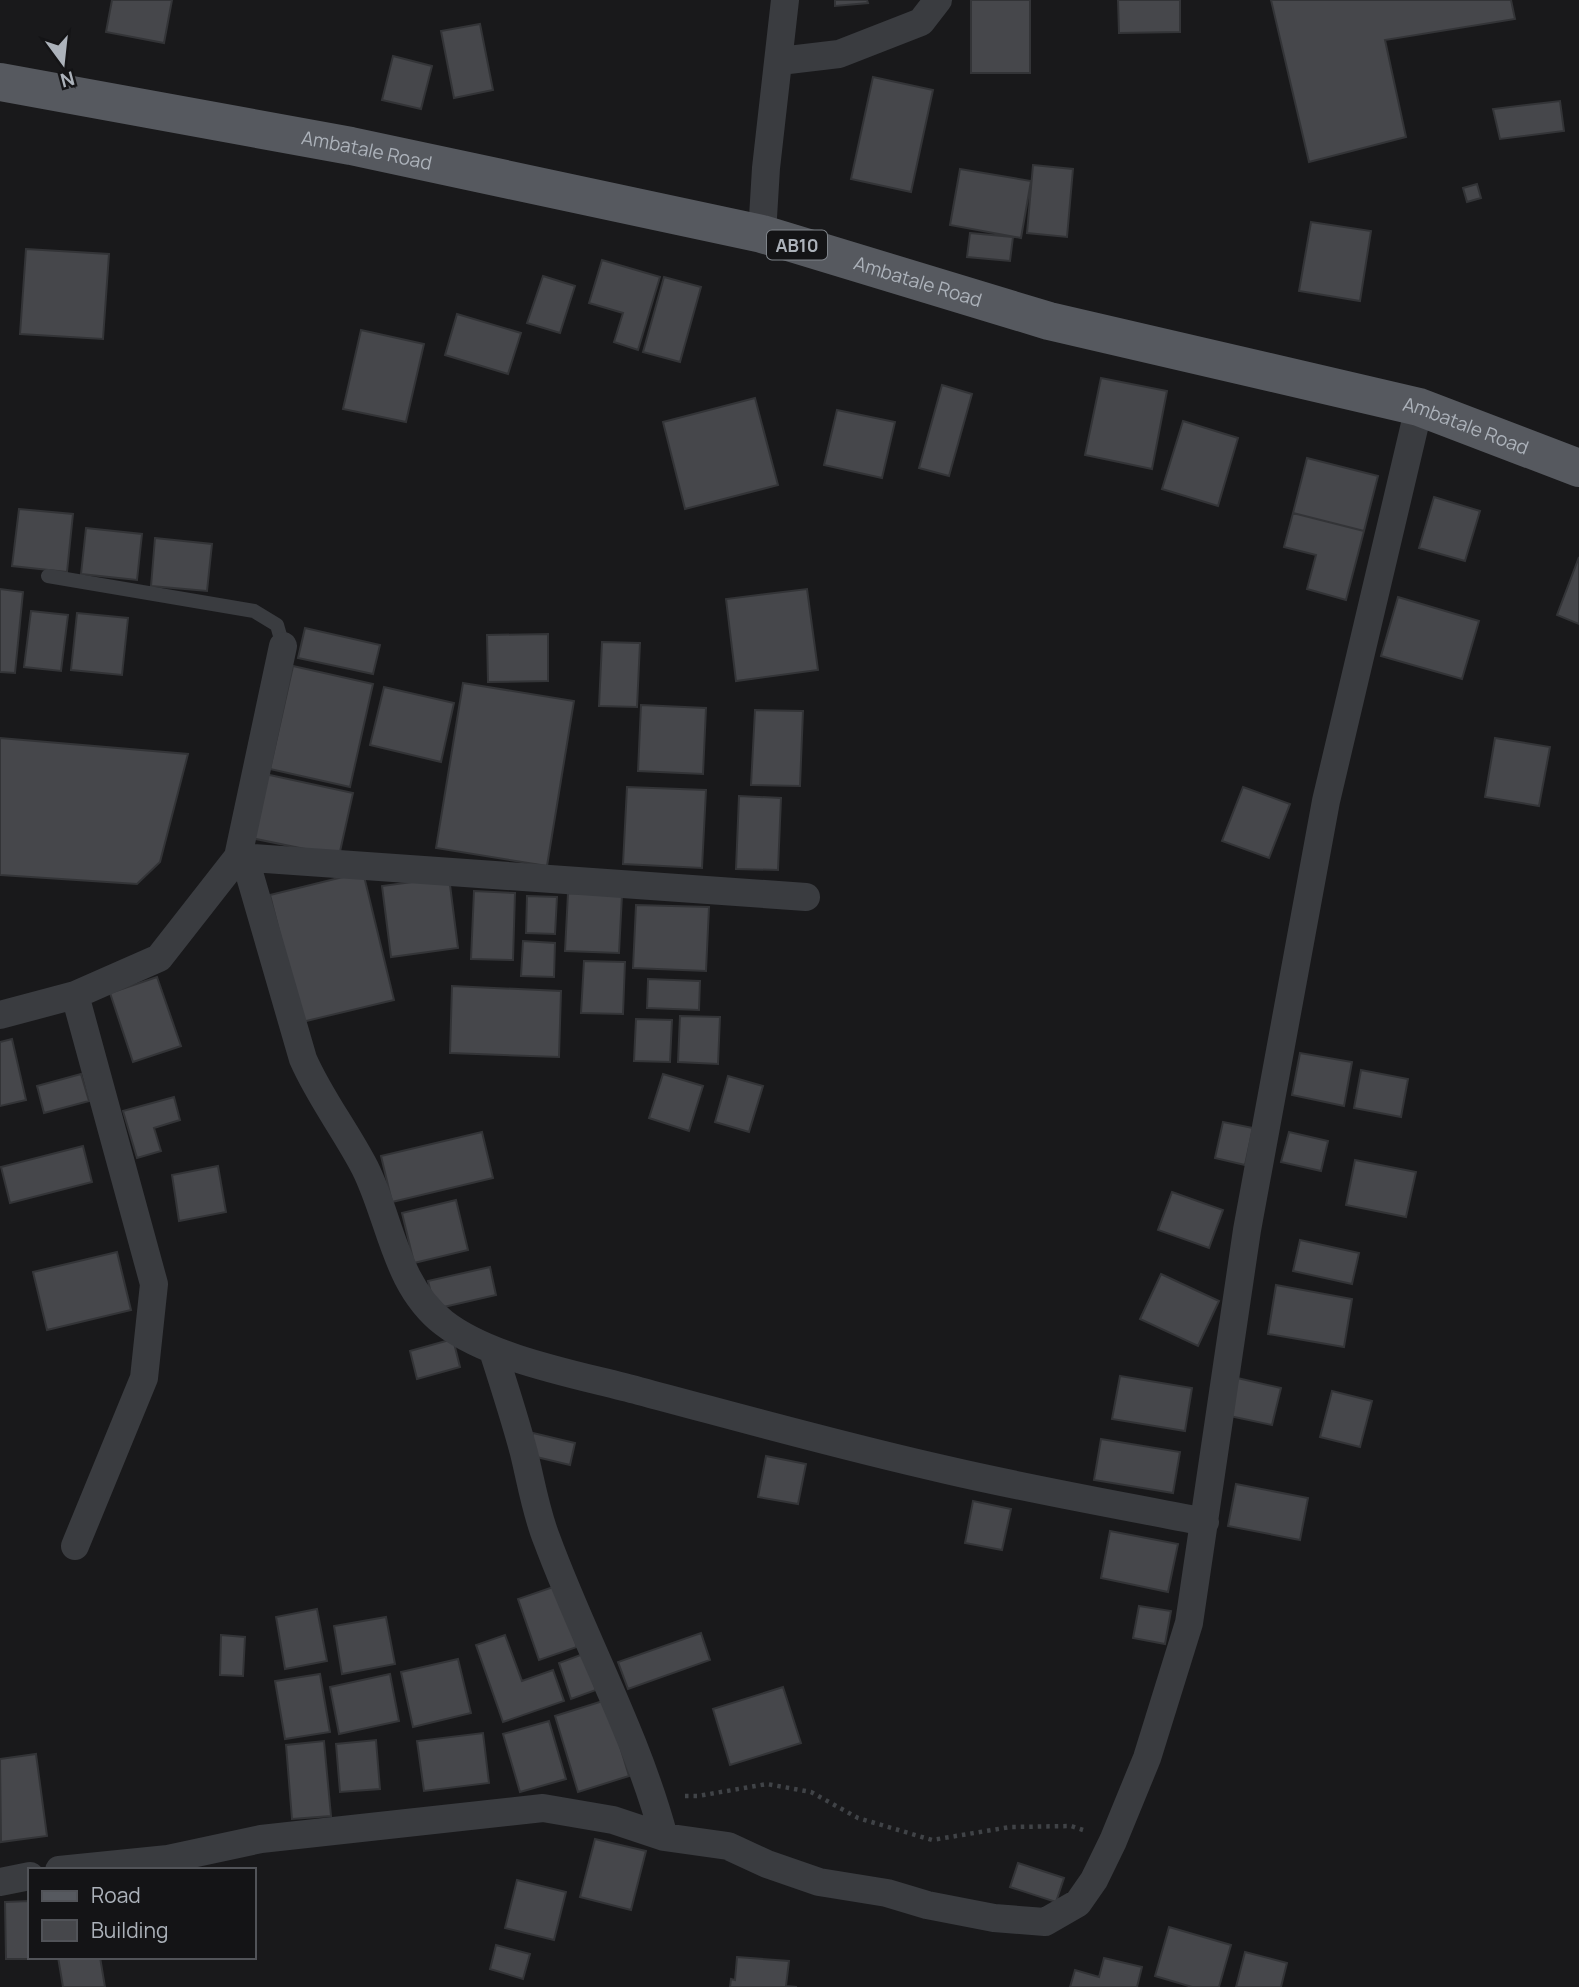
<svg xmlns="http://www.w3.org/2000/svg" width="1579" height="1987" font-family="Manrope,sans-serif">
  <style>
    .building { fill: #46474b; stroke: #333437; stroke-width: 2 }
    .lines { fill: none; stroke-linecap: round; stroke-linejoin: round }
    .path { stroke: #404347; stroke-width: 4.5; stroke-dasharray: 3.5 5; stroke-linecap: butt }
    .lane { stroke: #3a3c40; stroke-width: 14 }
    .street { stroke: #3a3c40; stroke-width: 28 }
    .primary { stroke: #56595f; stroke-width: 38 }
    .labels { text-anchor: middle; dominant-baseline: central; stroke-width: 5; stroke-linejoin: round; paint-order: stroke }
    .shield { fill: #141416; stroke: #7e8389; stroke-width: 2 }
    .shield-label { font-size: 18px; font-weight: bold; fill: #acb2ba }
    .street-label { font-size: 19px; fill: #acb2ba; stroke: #141416 }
  </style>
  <rect width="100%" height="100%" fill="#19191b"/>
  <!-- building -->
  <path class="building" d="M112 0H172L164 43 106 32Z
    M835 0H867L868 3 835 6Z
    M971 0H1030V73H971Z
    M1118 0H1180V32L1119 33Z
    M1271 0H1511L1515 19 1385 40 1406 137 1309 162Z
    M480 24 493 90 454 98 441 31Z
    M393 56 432 66 421 109 382 100Z
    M873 77 933 90 911 192 851 179Z
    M1560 101 1564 131 1500 139 1493 109Z
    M1033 165 1073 169 1067 237 1027 233Z
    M960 169 1031 181 1021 238 950 225Z
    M1477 184 1481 198 1467 202 1463 188Z
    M1311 222 1371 231 1360 301 1299 291Z
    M970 233 1013 237 1010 261 967 257Z
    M26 249 109 254 103 339 20 334Z
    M602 260 660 277 638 350 614 342 623 313 589 303Z
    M543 276 575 286 560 333 527 323Z
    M664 277 701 287 680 362 643 352Z
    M457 314 521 333 508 374 445 355Z
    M361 330 424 344 406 422 343 409Z
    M1101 378 1167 391 1152 469 1085 455Z
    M942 385 972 394 949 476 919 468Z
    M755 398 778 485 685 509 663 422Z
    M837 410 895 422 882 478 824 465Z
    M1183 421 1238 438 1218 506 1162 489Z
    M1307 458 1378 476 1364 531 1293 513Z
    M1434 497 1480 511 1465 561 1419 548Z
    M19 509 73 514 67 572 12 566Z
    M1293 513 1364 531 1346 600 1307 589 1316 555 1284 547Z
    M86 528 142 534 137 580 81 574Z
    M155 538 212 544 207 591 151 586Z
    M1579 557V624L1557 615Z
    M0 589 23 592 15 673 0 672Z
    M807 589 818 670 736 681 726 599Z
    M1398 597 1479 621 1462 679 1381 656Z
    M31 611 68 615 61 671 24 667Z
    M77 613 128 618 122 675 71 670Z
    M305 628 380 645 373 674 298 658Z
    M548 634V681L488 682 487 635Z
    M602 642 640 643 637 707 599 706Z
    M293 666 373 684 350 787 270 769Z
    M463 683 574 701 547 866 436 848Z
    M384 687 454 703 441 762 370 745Z
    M641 705 706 708 703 774 638 771Z
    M755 710 803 711 800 786 751 785Z
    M0 738 188 754 160 862 137 884 0 875Z
    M1495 738 1550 747 1539 806 1485 797Z
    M265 774 353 793 339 856 251 838Z
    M627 787 706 790 702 868 623 864Z
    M1243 787 1290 804 1269 858 1222 841Z
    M739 796 781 798 778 870 736 869Z
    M363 872 394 1000 302 1022 270 895Z
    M449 877 458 948 391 957 382 886Z
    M474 891 515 893 513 960 471 959Z
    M568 893 622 895 619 953 565 951Z
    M527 896 557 897 555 934 526 933Z
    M636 905 709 907 706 971 633 968Z
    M523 941 555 943 554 977 521 976Z
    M584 961 625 962 623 1014 581 1013Z
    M157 977 181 1046 133 1062 110 993Z
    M648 979 700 981 699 1010 647 1008Z
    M452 986 561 991 559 1057 450 1053Z
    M680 1016 720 1017 718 1064 678 1062Z
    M636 1019 672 1020 670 1062 634 1061Z
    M12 1039 26 1100 0 1106V1042Z
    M1300 1053 1352 1062 1344 1106 1292 1095Z
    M1361 1070 1408 1079 1401 1117 1354 1108Z
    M81 1074 89 1101 44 1113 37 1086Z
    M663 1074 703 1086 689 1131 649 1118Z
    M728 1076 763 1086 749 1132 715 1122Z
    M174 1097 180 1120 154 1128 161 1151 137 1158 123 1111Z
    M1223 1122 1253 1128 1245 1165 1215 1158Z
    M482 1132 493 1178 392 1202 381 1156Z
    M1289 1132 1328 1141 1321 1171 1281 1162Z
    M83 1146 92 1182 10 1203 1 1167Z
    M1355 1160 1416 1172 1406 1217 1346 1205Z
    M218 1166 226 1212 179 1221 172 1175Z
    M1172 1192 1223 1210 1209 1248 1158 1230Z
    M456 1200 468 1250 414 1263 402 1213Z
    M1300 1240 1359 1253 1352 1284 1293 1271Z
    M117 1252 131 1310 47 1330 33 1272Z
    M490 1267 496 1295 435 1309 428 1281Z
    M1161 1274 1219 1301 1198 1346 1140 1319Z
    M1276 1285 1352 1299 1344 1347 1268 1334Z
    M453 1339 460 1367 417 1379 410 1351Z
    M1120 1376 1192 1388 1185 1431 1112 1419Z
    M1233 1377 1281 1388 1272 1425 1225 1415Z
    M1332 1391 1372 1401 1360 1447 1320 1437Z
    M533 1433 575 1443 570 1465 528 1455Z
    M1101 1439 1180 1452 1173 1493 1094 1480Z
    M766 1456 806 1464 798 1504 758 1497Z
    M1236 1484 1308 1498 1300 1540 1228 1526Z
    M973 1501 1011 1509 1002 1550 965 1543Z
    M1110 1531 1178 1544 1168 1592 1101 1578Z
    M556 1586 577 1647 539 1660 518 1599Z
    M1139 1606 1171 1611 1165 1644 1133 1638Z
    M317 1609 327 1661 285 1669 276 1617Z
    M386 1617 395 1664 342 1674 334 1626Z
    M701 1633 710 1660 628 1689 618 1662Z
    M221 1635 245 1637 243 1676 220 1675Z
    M505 1635 522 1681 553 1670 564 1701 503 1722 476 1645Z
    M583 1654 596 1690 571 1699 559 1663Z
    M458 1659 471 1713 413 1727 401 1672Z
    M320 1674 330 1732 285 1739 275 1681Z
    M390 1674 399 1721 339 1734 330 1687Z
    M783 1687 801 1743 730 1765 713 1709Z
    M606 1700 629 1776 578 1792 555 1716Z
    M549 1721 566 1779 520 1792 503 1734Z
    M483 1733 489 1783 424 1791 417 1741Z
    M376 1740 380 1789 340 1792 336 1744Z
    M324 1741 331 1816 292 1819 286 1745Z
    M36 1754 47 1836 1 1842 0 1759Z
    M595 1839 646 1851 631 1910 580 1897Z
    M1018 1863 1064 1878 1056 1902 1010 1887Z
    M517 1880 566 1892 554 1940 505 1928Z
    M30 1901V1957L50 1959H6L5 1902Z
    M1169 1927 1231 1945 1219 1987H1192L1155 1976Z
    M496 1945 530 1954 523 1979 490 1969Z
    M1245 1952 1287 1963 1281 1987H1236Z
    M58 1957H100L105 1987H63Z
    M737 1957 789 1961 786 1986 797 1987H730L731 1979 735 1980Z
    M1104 1958 1142 1967 1137 1987H1070L1075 1970 1099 1977Z"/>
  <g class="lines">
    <!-- path -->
    <path class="path" d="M685 1796H698L767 1784 811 1792 858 1818 932 1840 1010 1827 1071 1826 1083 1830"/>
    <!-- lane -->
    <path class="lane" d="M48 576 254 611 277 625 283 646"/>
    <!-- street -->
    <path class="street" d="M780 61 839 54 921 22 938 0
      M762 234 766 168 785 0
      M238 857 250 876 303 1059C320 1098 346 1131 365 1168 391 1220 395 1285 444 1323 492 1360 580 1375 639 1391 741 1418 844 1447 947 1470 1033 1490 1119 1505 1205 1522
      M238 857 806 897
      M0 1015 75 995 159 958 238 857 283 646
      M75 1546 144 1378 154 1284 75 995
      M664 1837 728 1846 767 1864 819 1882 887 1893 927 1905 994 1918 1045 1922 1078 1903 1094 1880 1113 1841 1147 1758 1189 1623 1247 1230 1326 801 1419 407
      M59 1870 168 1859 261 1839 543 1808 613 1820 664 1837C636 1733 584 1640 547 1540 536 1513 531 1482 524 1453 515 1419 504 1385 493 1351
      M0 1882 30 1876"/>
    <!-- primary -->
    <path class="primary" id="s1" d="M0 82 351 146 762 234 1049 321 1419 407 1579 468"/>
  </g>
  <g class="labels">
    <!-- shield labels -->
    <rect class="shield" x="767" y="230.5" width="60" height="29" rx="5"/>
    <g class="shield-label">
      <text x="797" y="245">AB10</text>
    </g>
    <!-- street labels -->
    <g class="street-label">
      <text stroke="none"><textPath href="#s1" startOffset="373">Ambatale Road</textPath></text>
      <text stroke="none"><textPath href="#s1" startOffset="940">Ambatale Road</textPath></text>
      <text stroke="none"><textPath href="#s1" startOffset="1507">Ambatale Road</textPath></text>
    </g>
  </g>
  <!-- legend -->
  <rect x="28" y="1868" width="228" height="91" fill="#141416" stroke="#515358" stroke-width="2"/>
  <rect x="42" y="1891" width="35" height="10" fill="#56595f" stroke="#515358" stroke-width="2"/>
  <text x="91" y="1903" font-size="21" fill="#acb2ba">Road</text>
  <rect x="42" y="1920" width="35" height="21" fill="#46474b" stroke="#515358" stroke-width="2"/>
  <text x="91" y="1938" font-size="21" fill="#acb2ba">Building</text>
  <!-- north arrow -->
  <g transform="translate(63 63) rotate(165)" stroke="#141416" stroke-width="5" paint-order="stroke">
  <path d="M0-5L12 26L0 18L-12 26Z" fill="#acb2ba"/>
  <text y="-10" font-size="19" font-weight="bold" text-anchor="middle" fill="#acb2ba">N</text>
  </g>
</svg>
